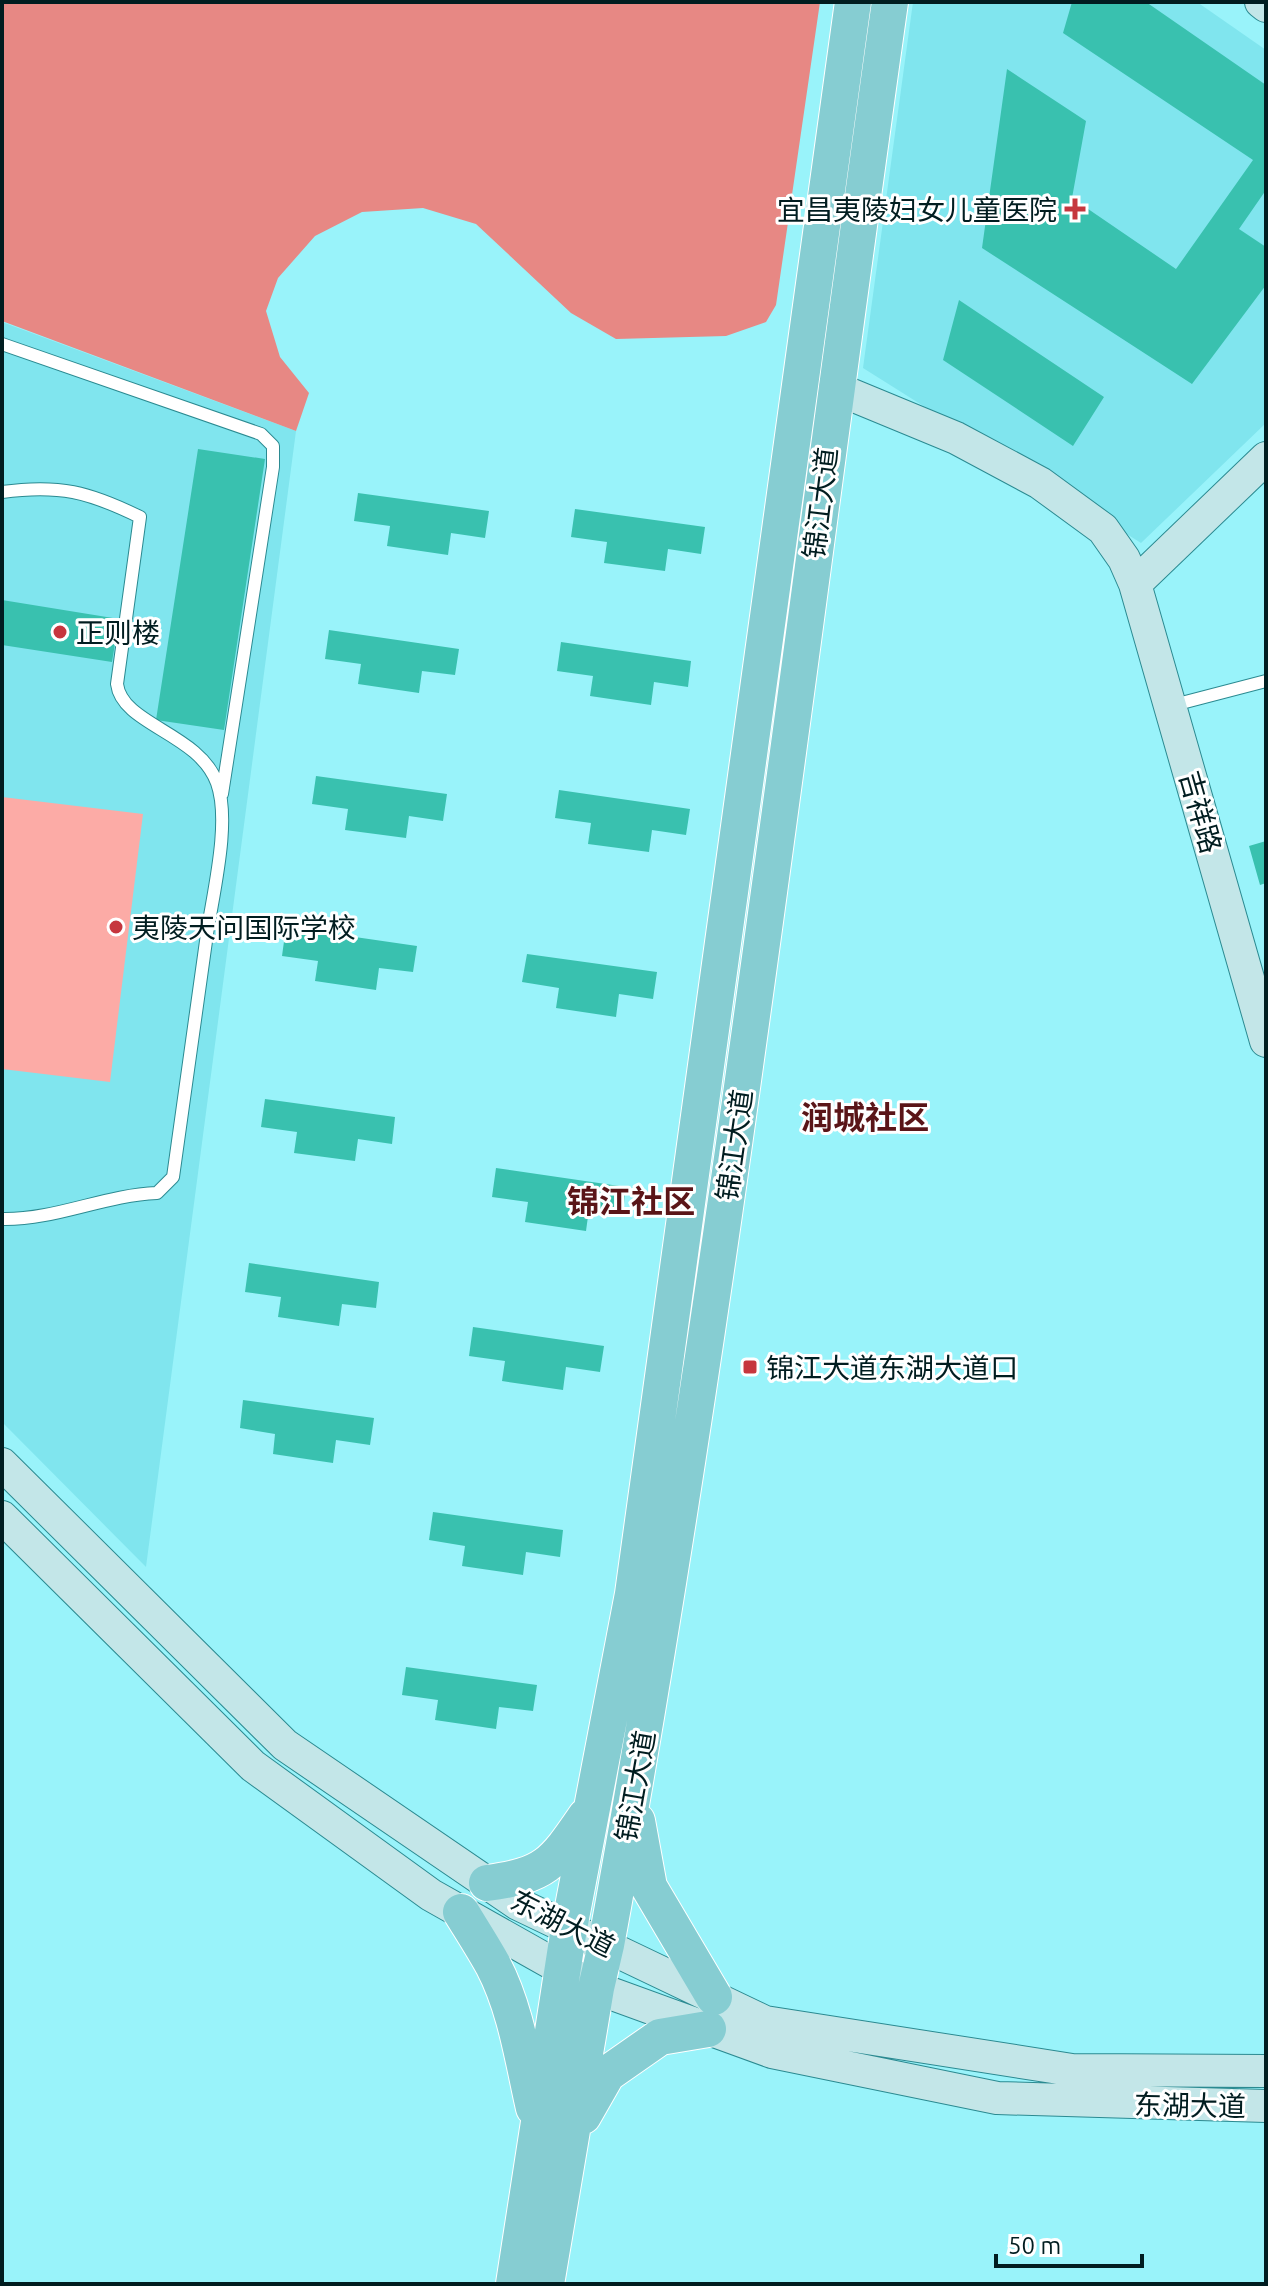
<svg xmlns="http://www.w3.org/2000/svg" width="1268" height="2286" font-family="Ubuntu,'Noto Sans SC',sans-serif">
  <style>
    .built { fill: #80e5ee }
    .green { fill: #fcaba6 }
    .forest { fill: #e78884 }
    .building { fill: #39c1af }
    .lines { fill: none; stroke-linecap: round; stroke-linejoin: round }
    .lane-casing { stroke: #2b8a91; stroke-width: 14 }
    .secondary-casing { stroke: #2b8a91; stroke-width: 34 }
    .primary-casing { stroke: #fff; stroke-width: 38 }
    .lane { stroke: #fff; stroke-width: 12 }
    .secondary { stroke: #c3e6e8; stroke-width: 32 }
    .primary { stroke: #86cdd2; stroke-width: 36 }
    .poi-dot { fill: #c6363e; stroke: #fff; stroke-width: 3 }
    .labels { text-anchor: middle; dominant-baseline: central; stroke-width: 6; stroke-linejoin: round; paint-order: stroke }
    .poi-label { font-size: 28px; fill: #011d20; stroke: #fff; text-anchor: start }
    .street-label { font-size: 28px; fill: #011d20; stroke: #fff }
    .quarter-label { font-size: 32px; font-weight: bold; fill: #5a1518; stroke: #fff }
  </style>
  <rect width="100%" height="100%" fill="#99f3fa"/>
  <!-- built -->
  <path class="built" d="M913 2H1197L1266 50V423L1141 543 863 368Z
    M2 322 296 431 146 1567 2 1422Z"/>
  <!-- green -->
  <path class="green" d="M2 797 143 814 110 1082 2 1069Z"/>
  <!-- forest -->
  <path class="forest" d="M2 2H820L776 305 766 322 726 336 616 339 571 313 476 224 423 208 362 212 315 236 278 278 266 311 280 357 309 393 296 431 2 321Z"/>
  <!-- building -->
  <path class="building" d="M1072 2H1146L1266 85V190L1239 229 1266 247V285L1192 384 982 248 1007 69 1086 121 1072 198 1176 269 1253 160 1063 33Z
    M959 300 1104 397 1073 446 943 360Z
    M198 449 265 459 224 730 156 720Z
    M358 493 489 511 485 538 451 533 448 555 387 546 390 526 354 521Z
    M575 509 705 527 701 554 668 549 665 571 604 563 607 542 571 537Z
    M2 600 119 619 112 662 2 645Z
    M329 630 459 649 455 675 422 671 419 693 358 684 361 664 325 659Z
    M561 642 691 661 688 687 654 682 651 705 590 696 593 676 557 671Z
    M316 776 447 794 443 821 409 816 406 838 345 830 348 809 312 804Z
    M559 790 690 809 686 835 652 830 649 852 588 844 591 823 555 818Z
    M1266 841V883L1260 885 1249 846Z
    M286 927 417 946 413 972 379 968 376 990 315 981 318 961 282 956Z
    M527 954 657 972 653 999 619 994 616 1017 556 1008 559 988 522 982Z
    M265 1099 395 1117 392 1144 358 1139 355 1161 294 1153 297 1132 261 1127Z
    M496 1168 626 1187 623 1213 589 1209 586 1231 525 1222 528 1202 492 1197Z
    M249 1263 379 1282 376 1308 342 1304 339 1326 278 1317 281 1297 245 1292Z
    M473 1327 604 1346 600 1372 566 1367 563 1390 502 1381 505 1361 469 1356Z
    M243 1400 374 1418 370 1445 336 1440 333 1463 273 1454 275 1434 240 1428Z
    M433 1512 563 1530 560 1557 526 1552 523 1575 462 1566 465 1546 429 1540Z
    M406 1667 537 1685 533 1711 499 1707 496 1729 435 1720 438 1700 402 1695Z"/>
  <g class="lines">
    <!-- lane casing -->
    <g class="lane-casing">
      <path id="lane" d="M2 344 261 434 273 446V467L222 794
        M2 492C59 484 89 492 140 517L117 684C122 725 199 733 217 783 231 822 213 893 207 934 196 1015 185 1096 173 1177L157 1193C104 1195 56 1220 2 1219
        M1170 706 1266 681"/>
    </g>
    <!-- secondary casing -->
    <g class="secondary-casing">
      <path id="secondary" d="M1261 2 1266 6
        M835 388 956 438 1040 483 1103 529 1124 559 1135 584 1266 1041
        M1135 584 1266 458
        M2 1464 285 1745 518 1904 765 2022 1072 2070 1266 2071
        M2 1517 253 1766 431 1895 596 1988 772 2052 997 2098 1266 2106"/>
    </g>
    <!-- primary casing -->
    <g class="primary-casing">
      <path id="primary" d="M637 1821 649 1887 714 1997
        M487 1883C546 1875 553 1864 586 1816
        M461 1912C472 1930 483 1947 493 1965 516 2009 523 2060 534 2108
        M583 2116 607 2074 660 2037 708 2029
        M514 2284 569 1928 633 1594 853 2
        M546 2284 596 1988 606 1945C724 1301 798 650 890 2"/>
    </g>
    <!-- lane -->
    <use href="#lane" class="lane"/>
    <!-- secondary -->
    <use href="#secondary" class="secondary"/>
    <!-- primary -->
    <use href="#primary" class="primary"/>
  </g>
  <!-- markers -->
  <g class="poi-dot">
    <path d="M1071 197h8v8h8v8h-8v8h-8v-8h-8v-8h8z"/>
    <circle cx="60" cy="632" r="8"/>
    <circle cx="116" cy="927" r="8"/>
    <rect x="742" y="1359" width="16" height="16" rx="4"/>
  </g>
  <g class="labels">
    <!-- poi labels -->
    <g class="poi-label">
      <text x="1057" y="209" text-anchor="end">宜昌夷陵妇女儿童医院</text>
      <text x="76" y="632">正则楼</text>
      <text x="132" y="927">夷陵天问国际学校</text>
      <text x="766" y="1367">锦江大道东湖大道口</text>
    </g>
    <!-- street labels -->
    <g class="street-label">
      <text transform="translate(820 503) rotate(-83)">锦江大道</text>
      <text transform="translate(1201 812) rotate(74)">吉祥路</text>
      <text transform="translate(734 1145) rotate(-82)">锦江大道</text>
      <text transform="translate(635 1786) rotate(-80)">锦江大道</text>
      <text transform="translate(563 1923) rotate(27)">东湖大道</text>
      <text transform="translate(1190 2105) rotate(1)">东湖大道</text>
    </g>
    <!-- quarter labels -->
    <g class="quarter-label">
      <text x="865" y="1117">润城社区</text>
      <text x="631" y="1201">锦江社区</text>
    </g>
  </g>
  <!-- border -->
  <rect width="1268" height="2286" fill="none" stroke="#011d20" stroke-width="8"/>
  <!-- scale -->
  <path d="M996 2254v12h146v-12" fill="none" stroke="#011d20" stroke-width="4"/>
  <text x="1008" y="2254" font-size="24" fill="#011d20" stroke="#ffffff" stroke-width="6" paint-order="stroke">50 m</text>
</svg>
